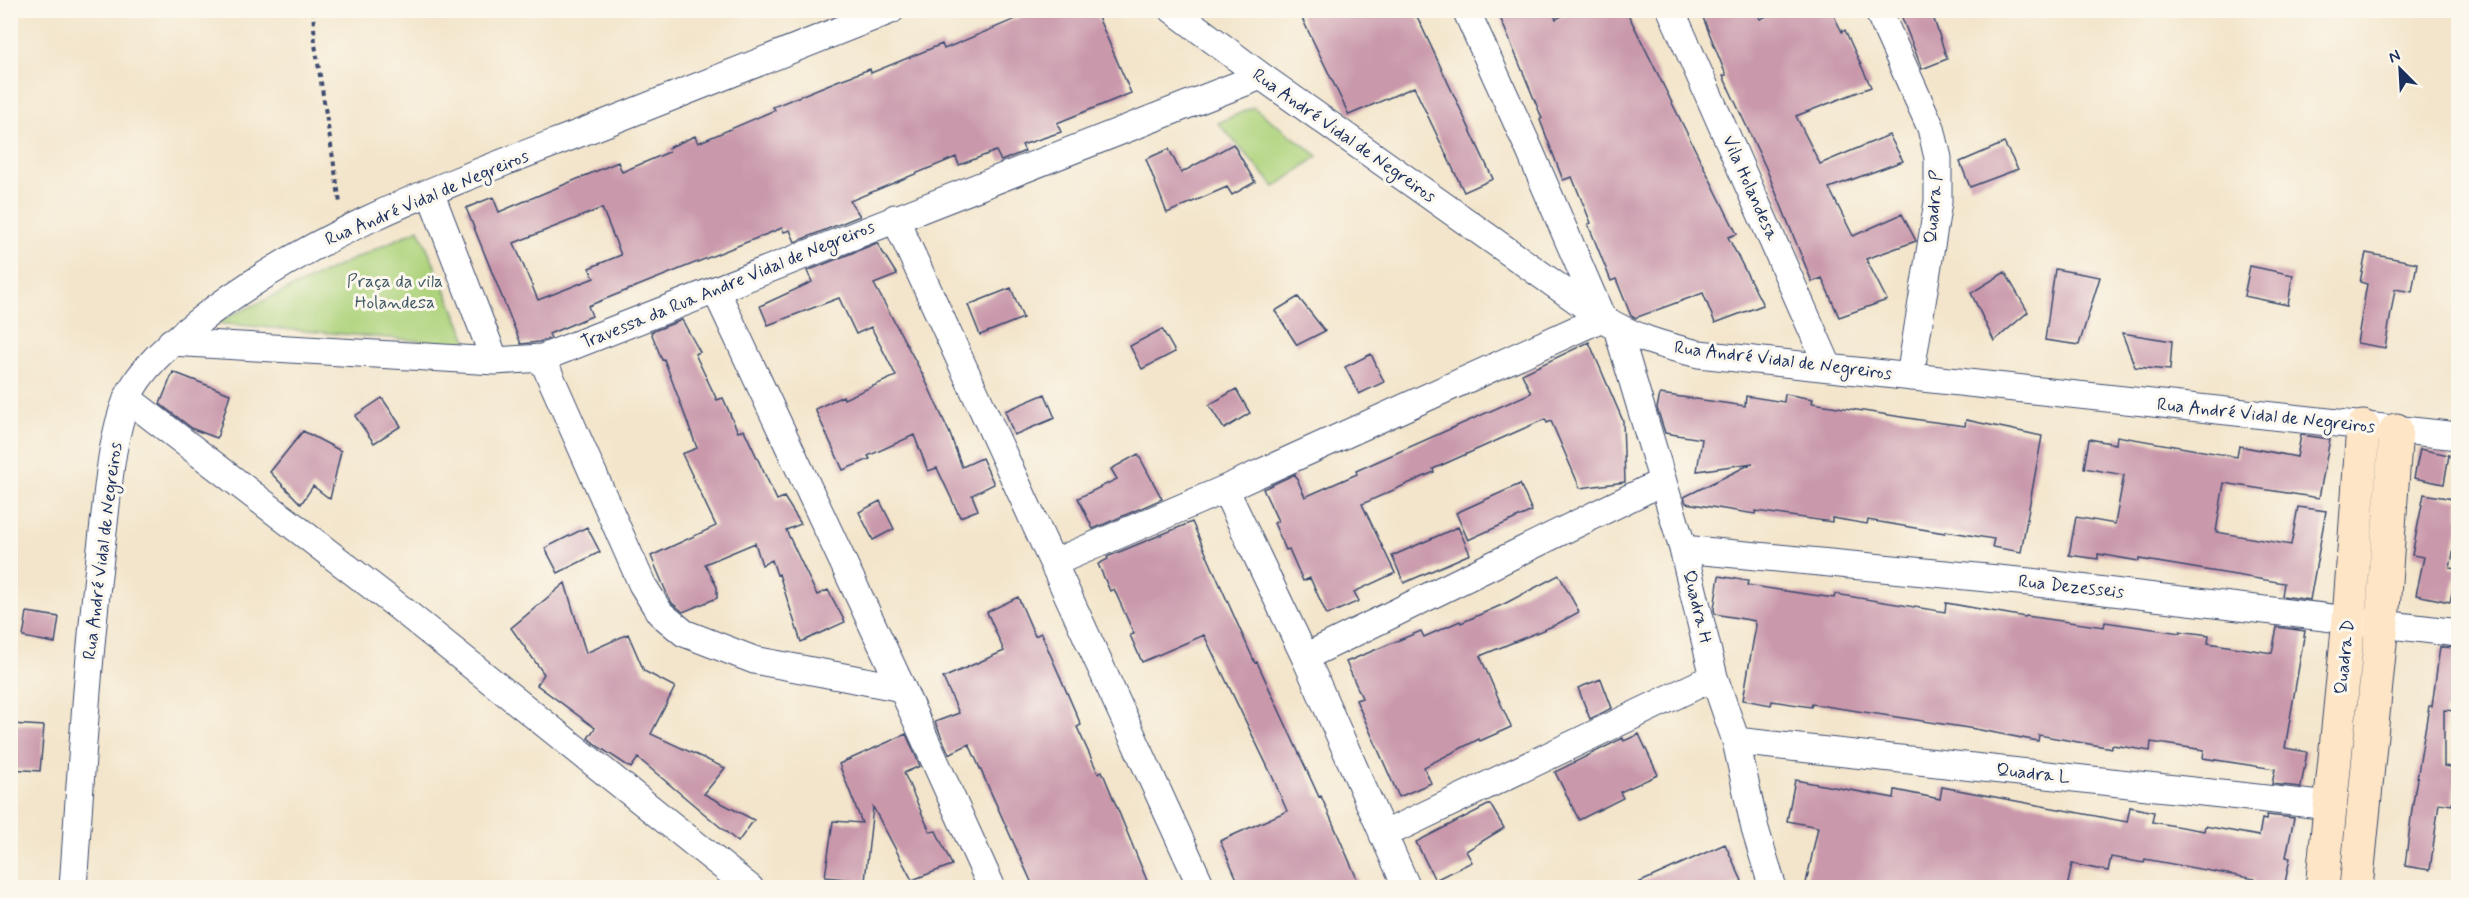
<svg xmlns="http://www.w3.org/2000/svg" width="2469" height="898" font-family="Mynerve,sans-serif">
  <style>
    .green { fill: #aed37c; stroke: #64816d; stroke-width: 1.5 }
    .building { fill: #c998ab; fill-rule: evenodd }
    .lines { fill: none; stroke-linecap: round; stroke-linejoin: round }
    .street-casing { stroke: #3b4a6e; stroke-width: 29 }
    .secondary-casing { stroke: #3b4a6e; stroke-width: 35 }
    .path { stroke: #3b4a6e; stroke-width: 4; stroke-dasharray: 4.5 4.5; stroke-linecap: butt }
    .street { stroke: #fff; stroke-width: 27 }
    .secondary { stroke: #fee5c5; stroke-width: 33 }
    .labels { text-anchor: middle; dominant-baseline: central; stroke-width: 6; stroke-linejoin: round; paint-order: stroke }
    .street-label { font-size: 18px; fill: #1b2f5e; stroke: #fbf7ec }
    .park-label { font-size: 18px; fill: #405866; stroke: #fbf7ec }
  </style>
  <rect width="100%" height="100%" fill="#fbf7ec"/>
  <filter id="ink" filterUnits="userSpaceOnUse"><feTurbulence type="fractalNoise" baseFrequency=".0167" numOctaves="2"/><feDisplacementMap in="SourceGraphic" scale="12" xChannelSelector="R" yChannelSelector="G"/><feConvolveMatrix kernelMatrix="1 2 1 2 8 2 1 2 1" color-interpolation-filters="sRGB"/></filter>
  <filter id="wash" filterUnits="userSpaceOnUse"><feTurbulence type="fractalNoise" baseFrequency=".008" numOctaves="4" result="noise"/><feDisplacementMap in="SourceGraphic" scale="24" xChannelSelector="R" yChannelSelector="G"/><feGaussianBlur stdDeviation="1.35" result="paint"/><feColorMatrix in="noise" values="0 0 0 0 0 0 0 0 0 0 0 0 0 0 0 0 0 1.4 0 .05"/><feComposite in="paint" operator="in"/></filter>
  <g filter="url(#wash)">
    <rect width="100%" height="100%" fill="#f3e5cb"/>
    <!-- green -->
    <path class="green" d="M1253 107 1318 156 1275 187 1218 123Z
      M419 229 469 345 215 323Z"/>
    <g id="blocks">
      <!-- building -->
      <path class="building" d="M1037 10H1095L1131 93 1057 123 1061 132 1022 145 1025 151 1001 161 996 151 959 165 956 157 850 201 860 216 795 242 790 230 784 232 782 228 588 306 592 316 549 334 551 338 539 342 521 344 466 208 493 197 499 212 618 162 622 172 669 152 668 148 695 136 698 143 775 110 773 107 837 81 870 69 871 73 942 44 944 49ZM602 208 621 255 589 268 594 278 538 300 514 243Z
        M1298 10H1414L1493 179 1464 192 1414 87 1349 115Z
        M1497 10H1551L1556 19 1575 10H1626L1737 234 1728 237 1763 305 1715 323 1703 293 1635 318 1631 316 1616 279 1611 281 1588 224 1591 223 1572 177 1563 180 1540 120 1542 118Z
        M1700 10H1756L1760 19 1781 10H1831L1842 32 1845 30 1871 87 1796 116 1820 164 1889 135 1903 161 1829 188 1853 236 1902 214 1916 241 1866 259 1887 300 1839 317 1822 278 1812 282 1766 168 1723 76 1726 75Z
        M1899 10H1931L1947 59 1922 69Z
        M2004 143 2018 169 1970 187 1960 162Z
        M1233 144 1255 182 1232 195 1227 187 1167 213 1146 159 1169 149 1181 173Z
        M877 243 897 275 874 284 923 375 950 434 962 467 982 458 994 484 972 495 978 510 960 517 937 468 928 471 914 435 868 456 870 459 843 470 815 409 843 396 844 399 896 376 871 327 856 334 839 298 768 325 760 306 812 282 807 271Z
        M2366 253 2417 263 2412 292 2395 289 2385 348 2357 343 2367 284 2360 282Z
        M2250 266 2293 275 2288 305 2244 296Z
        M2055 269 2100 277 2079 345 2045 340Z
        M2005 272 2028 312 1994 341 1971 293Z
        M1011 288 1023 318 980 335 968 305Z
        M1298 297 1325 331 1297 345 1275 311Z
        M682 320 700 352 695 354 717 400 723 398 738 432 744 430 777 500 784 497 801 524 786 530 817 595 828 590 845 622 801 642 779 574 777 575 772 560 762 565 755 543 705 564 717 587V598L683 612 672 603 667 594 651 556 716 526 682 454 697 448 664 359 662 360 651 332Z
        M1162 329 1175 352 1142 369 1130 346Z
        M2122 333 2172 341 2170 370 2135 367Z
        M1589 342 1623 421 1625 482 1580 488 1551 421 1547 423 1545 419 1433 469 1434 472 1362 504 1395 573 1354 592 1359 601 1327 615 1310 578 1303 581 1289 549 1286 550 1274 523 1278 521 1263 489 1295 474 1305 497 1357 474 1356 471 1531 393 1522 374Z
        M1371 354 1384 382 1359 394 1345 367Z
        M173 372 230 394 217 438 193 429 160 404Z
        M1236 389 1250 413 1224 429 1209 405Z
        M1045 394 1055 418 1014 435 1005 411Z
        M1660 394 1745 406 1746 396 1784 402 1785 394 1813 399 1812 403 1927 421 1965 426 1966 420 2042 436 2021 552 1992 547 1994 539 1945 531V533L1868 520 1867 524 1832 518V522L1756 511 1755 514 1686 503 1684 497 1753 463 1697 471 1702 439 1665 433 1657 408Z
        M382 398 401 426 374 443 355 416Z
        M303 431 341 451 330 499 313 486 301 504 270 472Z
        M2301 435 2330 439 2319 498 2224 483 2216 532 2291 545 2298 507 2326 511 2310 600 2282 596 2284 583 2139 559V561L2098 554V559L2069 555 2076 517 2115 524 2124 475 2084 468 2089 439 2116 444 2117 436 2237 457 2239 446 2297 457Z
        M2420 449 2449 455 2444 484 2414 478Z
        M1138 454 1162 499 1093 529 1078 498 1117 479 1111 469Z
        M1520 484 1532 511 1468 540 1456 513Z
        M2424 494 2458 500V528L2450 568 2457 569 2450 602 2416 595 2424 557 2412 555Z
        M880 501 894 529 873 540 859 512Z
        M1192 522 1255 663 1257 662 1319 797 1321 796 1361 888H1241L1220 841 1287 811 1273 778 1204 635 1142 662 1130 635 1134 634 1114 589 1110 591 1098 564 1108 559 1107 557Z
        M587 527 600 552 558 573 545 548Z
        M1458 527 1470 554 1404 583 1392 556Z
        M1559 575 1579 612 1555 625 1480 656 1511 727 1480 741 1479 739 1424 767 1431 783 1399 797 1356 700 1362 698 1346 662 1421 631 1424 637 1460 621 1461 623 1506 603Z
        M1719 576 1748 581 1747 585 1799 593 1834 598 1835 594 1945 612 1946 603 2025 617 2026 616 2104 627 2105 622 2180 633V631L2209 635 2208 643 2272 653 2277 627 2305 631 2285 748 2307 752 2301 787 2272 784 2275 769 2203 758 2204 750 2151 742 2150 751 2112 745V748L2039 735 2038 741 1975 729 1812 704 1811 707 1772 701 1771 705 1743 700 1756 625 1755 621 1715 614 1714 609Z
        M565 583 586 653 628 634 644 671 675 687 651 734 725 768 704 794 754 820 738 842 638 758 631 768 599 747 588 738 595 728 537 685 544 674 511 628Z
        M1018 597 1035 636 1041 633 1081 725 1077 727 1098 773 1102 771 1150 888H1034L969 744 949 754 935 722 959 713 943 678 1004 651 987 612Z
        M27 612 59 617 55 643 23 637Z
        M2440 647 2458 648V711L2444 710V766L2457 768 2452 805 2439 803 2430 870 2405 866 2412 809 2429 706H2432Z
        M1601 679 1612 708 1590 719 1578 688Z
        M10 724 44 726 40 771 10 769Z
        M906 734 920 766 904 773 930 832 936 831 952 865 912 880 873 807 865 881 825 877 833 821 862 823 839 764Z
        M1639 734 1658 775 1620 792 1623 798 1579 820 1555 772 1623 738 1624 741Z
        M1795 780 1894 798 1895 790 1940 799 1942 787 2127 822 2130 807 2154 812 2152 822 2204 831 2205 826 2259 836 2262 819 2266 820 2267 815 2294 818 2286 857 2290 858 2284 888H2254L2255 879 2145 859 2144 863 2111 857 2108 871 2072 864 2067 888H1805L1818 827 1787 821Z
        M1490 804 1504 828 1466 851 1472 862 1435 880 1416 842Z
        M1725 844 1742 881 1727 888H1627Z"/>
    </g>
  </g>
  <g filter="url(#ink)">
    <use href="#blocks" fill-opacity="0" stroke="#3b4a6e" stroke-width="1.5"/>
    <g class="lines">
      <!-- street casing -->
      <g class="street-casing">
        <path id="street" d="M1173 10 1261 76 1602 318C1632 337 1664 346 1699 354L2458 436
          M1671 10 1828 366
          M1878 10 1931 128 1938 158V202L1910 377
          M430 192 495 361
          M895 218 1202 888
          M716 291 902 688 992 888
          M1617 328 1683 549 1714 677 1736 741 1755 829 1773 888
          M171 342 495 361 542 358 1261 76
          M542 358 642 584 660 613 684 633 754 660 902 688
          M127 398 395 604 750 888
          M1225 489 1305 657 1407 888
          M1683 549 2029 582 2458 633
          M1053 563 1225 489 1602 318 1529 149 1466 10
          M1305 657 1662 482
          M1736 741 2330 806
          M1383 835 1714 677
          M73 888C81 771 88 656 102 540 108 494 110 442 127 399 140 368 170 344 195 324 317 227 468 177 611 121 705 84 798 47 891 10"/>
      </g>
      <!-- secondary casing -->
      <g class="secondary-casing">
        <path id="secondary" d="M2322 888 2349 619 2363 427
          M2356 888 2382 623 2396 430"/>
      </g>
      <!-- path -->
      <path class="path" d="M313 10 315 44 340 203"/>
      <!-- street -->
      <use href="#street" class="street"/>
      <!-- secondary -->
      <use href="#secondary" class="secondary"/>
    </g>
  </g>
  <g class="labels">
    <!-- street labels -->
    <g class="street-label">
      <text transform="translate(1344 136) rotate(35)">Rua André Vidal de Negreiros</text>
      <text transform="translate(1750 188) rotate(66)">Vila Holandesa</text>
      <text transform="translate(427 198) rotate(-23)">Rua André Vidal de Negreiros</text>
      <text transform="translate(1934 207) rotate(-85)">Quadra P</text>
      <text transform="translate(728 285) rotate(-22)">Travessa da Rua Andre Vidal de Negreiros</text>
      <text transform="translate(1783 361) rotate(7)">Rua André Vidal de Negreiros</text>
      <text transform="translate(2266 416) rotate(6)">Rua André Vidal de Negreiros</text>
      <text transform="translate(103 551) rotate(-83)">Rua André Vidal de Negreiros</text>
      <text transform="translate(2071 587) rotate(6)">Rua Dezesseis</text>
      <text transform="translate(1697 607) rotate(76)">Quadra H</text>
      <text transform="translate(2345 657) rotate(-84)">Quadra D</text>
      <text transform="translate(2033 774) rotate(6)">Quadra L</text>
    </g>
    <!-- park labels -->
    <g class="park-label">
      <text x="395" y="282">Praça da vila<tspan x="395" dy="21">Holandesa</tspan></text>
    </g>
  </g>
  <!-- margin -->
  <rect width="2469" height="898" fill="none" stroke="#fbf7ec" stroke-width="36"/>
  <!-- north arrow -->
  <g transform="translate(2400 69) rotate(336)" stroke="#fbf7ec" stroke-width="4.5" paint-order="stroke">
  <path d="M0-4.5L10 22L0 15L-10 22Z" fill="#1b2f5e"/>
  <text y="-9" font-size="16" font-weight="bold" text-anchor="middle" fill="#1b2f5e">N</text>
  </g>
</svg>
